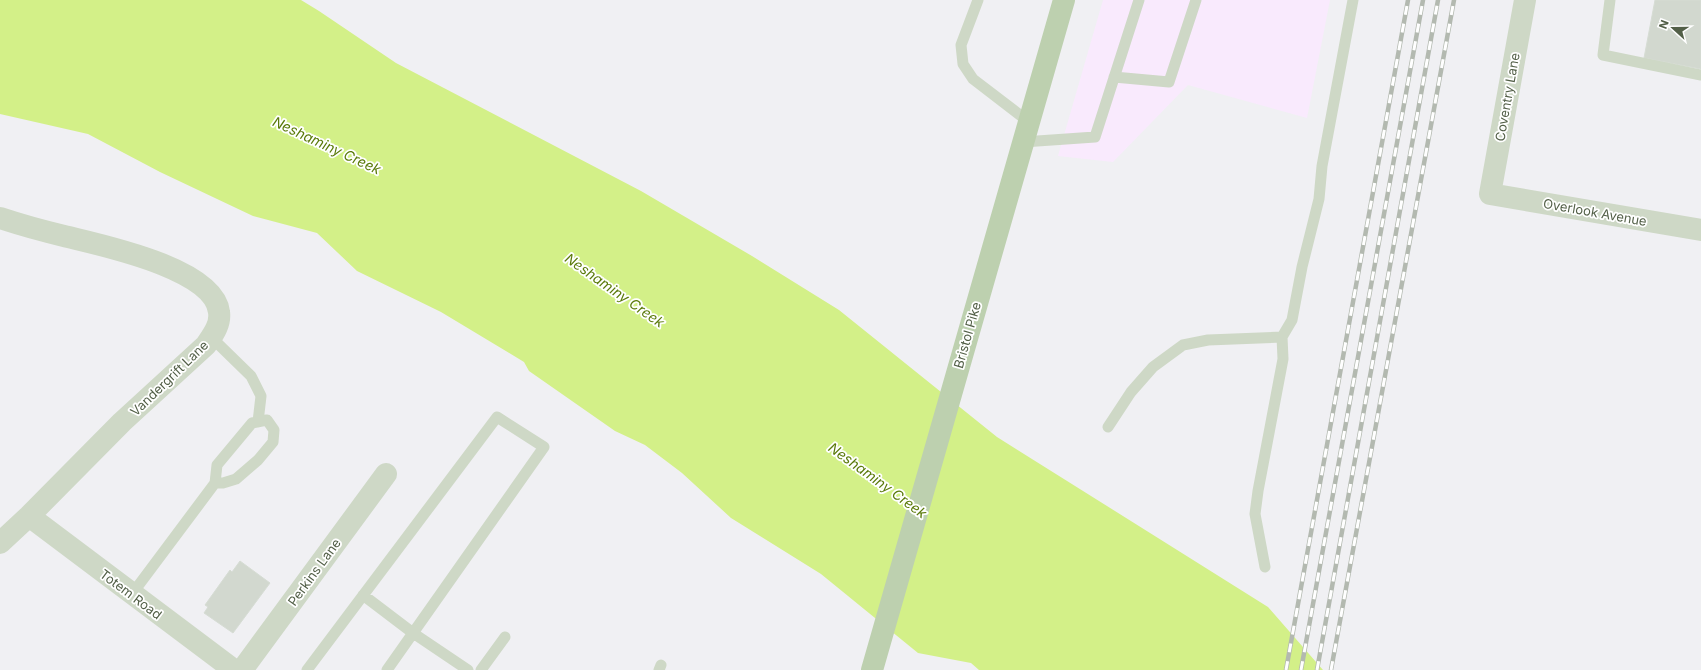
<svg xmlns="http://www.w3.org/2000/svg" width="1701" height="670" font-family="Inter,sans-serif">
  <style>
    .commercial { fill: #f9eafd }
    .water { fill: #d3f088 }
    .building { fill: #d2d8cf; stroke: #d6dcd4 }
    .lines { fill: none; stroke-linecap: round; stroke-linejoin: round }
    .service { stroke: #ced8c6; stroke-width: 11 }
    .minor { stroke: #ced8c6; stroke-width: 22 }
    .primary { stroke: #bdd0af; stroke-width: 22 }
    .rail-casing { stroke: #b3b9b0; stroke-width: 4.5 }
    .rail { stroke: #fff; stroke-width: 3; stroke-dasharray: 9; stroke-linecap: butt }
    .labels { text-anchor: middle; dominant-baseline: central; stroke-width: 3.5; stroke-linejoin: round; paint-order: stroke }
    .street-label { font-size: 13px; fill: #525f47; stroke: #fff }
    .water-label { font-size: 14px; font-style: italic; fill: #5a7a0a; stroke: #fff }
  </style>
  <rect width="100%" height="100%" fill="#f0f0f3"/>
  <!-- commercial -->
  <path class="commercial" d="M1103 0H1330L1307 118 1188 85 1113 162 1058 156Z"/>
  <!-- water -->
  <path class="water" d="M0 0H301L319 11 396 63 641 191 752 256 839 310 997 437 1268 607 1323 670H979L971 663 918 653 821 574 731 518 682 473 645 445 615 431 529 371 524 362 441 312 357 271 317 233 253 216 160 172 88 134 0 114Z"/>
  <!-- building -->
  <path class="building" d="M1655 0H1701V69L1644 58Z
    M240 561 270 583 233 633 204 613 208 607 205 605 230 570 232 572Z"/>
  <g class="lines">
    <!-- service -->
    <path class="service" d="M978 0 961 45 963 64 973 79 1029 122
      M1610 0 1603 55 1701 75
      M1114 77 1169 82 1196 0
      M1023 142 1095 137 1139 0
      M211 337 251 376 261 396 258 422
      M1108 427 1131 392 1153 367 1183 345 1208 340 1282 337
      M1265 567 1255 514 1258 491 1283 359 1282 337 1292 320 1302 267 1319 199 1322 166 1353 0
      M132 594 215 483 217 465 252 423 267 420 274 430 273 442 258 460 236 479 223 483H215
      M363 595 413 633 468 670
      M307 670 497 417 544 447 387 670
      M481 670 505 637
      M659 670 661 665"/>
    <!-- minor -->
    <path class="minor" d="M1525 0 1490 194 1701 230
      M0 218C21 225 43 231 64 236 100 245 214 268 219 312 221 325 212 336 206 345L122 422 29 516 0 543
      M29 516 234 670
      M242 670 386 474"/>
    <!-- primary -->
    <path class="primary" d="M872 670 1064 0"/>
    <!-- rail casing -->
    <g class="rail-casing">
      <path id="rail" d="M1286 670 1408 0
        M1301 670 1423 0
        M1317 670 1438 0
        M1331 670 1454 0"/>
    </g>
    <!-- rail -->
    <use href="#rail" class="rail"/>
  </g>
  <g class="labels">
    <!-- street labels -->
    <g class="street-label">
      <text transform="translate(1507 97) rotate(-80)">Coventry Lane</text>
      <text transform="translate(1595 212) rotate(10)">Overlook Avenue</text>
      <text transform="translate(967 335) rotate(-74)">Bristol Pike</text>
      <text transform="translate(169 378) rotate(-44)">Vandergrift Lane</text>
      <text transform="translate(314 572) rotate(-54)">Perkins Lane</text>
      <text transform="translate(131 594) rotate(37)">Totem Road</text>
    </g>
    <!-- water labels -->
    <g class="water-label">
      <text transform="translate(327 145) rotate(25)">Neshaminy Creek</text>
      <text transform="translate(615 290) rotate(35)">Neshaminy Creek</text>
      <text transform="translate(878 480) rotate(36)">Neshaminy Creek</text>
    </g>
  </g>
  <!-- north arrow -->
  <g transform="translate(1673 28) rotate(291)" stroke="#ffffff" stroke-width="3" paint-order="stroke">
  <path d="M0-3L7 15L0 10L-7 15Z" fill="#525f47"/>
  <text y="-6" font-size="11" font-weight="bold" text-anchor="middle" fill="#525f47">N</text>
  </g>
</svg>
